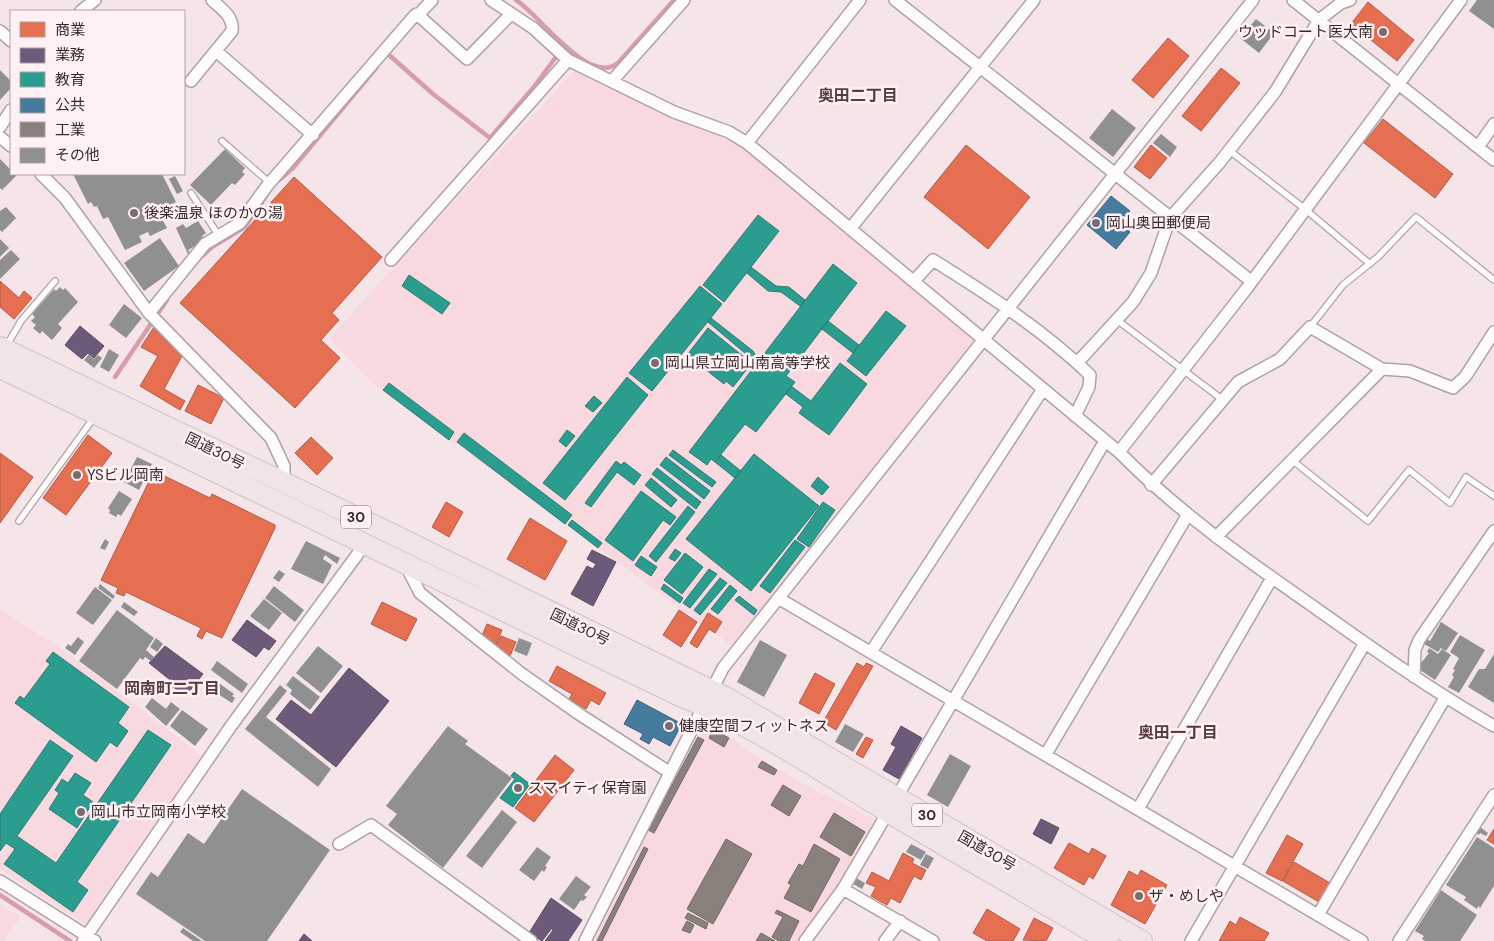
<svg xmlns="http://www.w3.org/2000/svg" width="1494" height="941" font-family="'DM Sans','Noto Sans JP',sans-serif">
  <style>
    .built { fill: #f7d9df }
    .shops { fill: #e76f51; stroke: #b25a46 }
    .offices { fill: #6d597a; stroke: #5d4b63 }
    .schools { fill: #2a9d8f; stroke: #2e7a72 }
    .public { fill: #457b9d; stroke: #41637b }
    .industry { fill: #8a817c; stroke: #716764 }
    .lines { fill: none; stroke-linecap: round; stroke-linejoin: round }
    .stream { stroke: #d89cab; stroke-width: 4.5 }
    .building { fill: #909092 }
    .service-casing { stroke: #afa2a5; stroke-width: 8 }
    .minor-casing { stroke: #afa2a5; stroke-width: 14 }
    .trunk-casing { stroke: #cbc3c5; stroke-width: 22 }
    .service { stroke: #fefbfc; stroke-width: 5.5 }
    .minor { stroke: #fefbfc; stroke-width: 11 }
    .trunk { stroke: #f0e4e7; stroke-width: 20 }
    .poi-dot { fill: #7a6b6e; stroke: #fff1f3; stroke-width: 2 }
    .labels { text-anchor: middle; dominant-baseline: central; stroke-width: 5; stroke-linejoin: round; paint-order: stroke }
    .shield { fill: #fff1f3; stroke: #736668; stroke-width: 1 }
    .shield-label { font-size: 14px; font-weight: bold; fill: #372a2d }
    .poi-label { font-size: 15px; fill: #372a2d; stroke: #fff1f3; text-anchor: start }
    .street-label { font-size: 15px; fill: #372a2d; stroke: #fff1f3 }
    .neighbourhood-label { font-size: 16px; font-weight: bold; fill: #573c42; stroke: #fff1f3 }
  </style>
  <rect width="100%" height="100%" fill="#f5e5e8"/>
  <!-- built -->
  <path class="built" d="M574 71 657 111 743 146 974 340 732 646 377 386 329 338Z
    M0 609 56 645 201 755 85 924 0 869Z
    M714 728 736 741 751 753 809 787 876 820 837 889 799 941H593L699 731Z
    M0 904 21 917 3 941H0Z"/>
  <!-- shops -->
  <path class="shops" d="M1368 2 1414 40 1397 61 1351 24Z
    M1168 38 1189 56 1153 98 1132 80Z
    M1221 68 1240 83 1201 131 1182 116Z
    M1383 119 1453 174 1435 198 1364 143Z
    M966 145 1030 197 988 249 924 197Z
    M1151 145 1167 158 1150 179 1134 167Z
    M294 177 382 257 332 313 339 320 321 340 340 358 295 408 180 303Z
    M0 281 19 298 24 291 32 298 14 319 0 307Z
    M154 327 182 356 164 389 185 401 180 410 140 386 158 356 141 347Z
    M198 385 224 398 211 424 185 411Z
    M88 435 112 453 66 515 43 498Z
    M311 437 333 458 317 475 295 453Z
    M0 453 33 477 0 523Z
    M154 471 210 498 212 494 275 525V528L222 638 206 631 202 639 197 636 201 628 126 592 124 596 116 593 118 588 101 580Z
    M446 502 463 512 449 537 432 527Z
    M530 518 567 541 545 580 507 559Z
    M382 602 417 619 406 641 371 624Z
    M679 610 697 622 681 647 663 635Z
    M708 613 722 622 715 633 709 629 697 648 690 643Z
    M487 624 502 630 496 645 481 638Z
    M501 636 516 642 510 656 495 650Z
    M857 663 864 667 866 663 873 666 836 730 823 722Z
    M557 666 606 693 599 705 591 700 586 709 569 699 572 694 549 681Z
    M815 673 835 684 819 714 799 703Z
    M866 737 873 740 863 758 856 754Z
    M555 755 574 770 534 822 515 808Z
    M1494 829V844L1487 840Z
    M1287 835 1303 844 1282 881 1266 873Z
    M1069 843 1089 854 1092 848 1106 856 1093 879 1089 876 1084 885 1054 868Z
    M903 853 914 859 912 863 926 870 921 880 914 876 900 903 891 898 887 905 871 896 876 887 866 883 872 872 889 881Z
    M1294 862 1330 883 1319 902 1283 881Z
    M1141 870 1167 885 1145 924 1111 905 1129 871 1138 876Z
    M987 909 1020 929 1013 941H987L973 933Z
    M1240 917 1269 933 1264 941H1219L1230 921 1236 925Z
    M1034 918 1053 928 1046 941 1023 940Z"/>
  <!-- offices -->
  <path class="offices" d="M80 326 104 346 94 358 88 353 82 359 65 345Z
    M592 550 616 562 593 606 571 594 587 566 593 569 596 564 587 559Z
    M247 620 276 641 269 650 264 647 256 657 232 640Z
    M165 646 203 674 188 693 183 690 181 693 172 686 174 683 149 663Z
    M349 668 389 701 336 767 276 719 291 700 311 715Z
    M901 726 922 738 899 779 883 770 896 747 891 744Z
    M1041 819 1059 828 1051 844 1033 834Z
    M551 898 582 920 568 941H545L553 930 552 928 542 941 529 933Z
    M304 934 312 941H299Z"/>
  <!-- schools -->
  <path class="schools" d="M758 215 779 231 724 302 703 285Z
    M833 264 857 283 786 376 795 382 756 432 745 424 715 462 711 459 707 465 689 452Z
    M751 267 776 286 789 287 805 300 800 306 781 292 768 291 747 273Z
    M409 275 450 303 442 314 402 286Z
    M700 286 722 304 652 391 629 373Z
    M886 311 906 326 866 376 847 361Z
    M711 318 753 351 759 361 754 367 746 354 708 322Z
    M828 321 859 345 853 353 822 329Z
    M708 328 744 357 739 363 747 369 733 387 726 381 724 384 687 355Z
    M840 363 867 384 829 435 799 413 803 407 786 394 791 386 811 401Z
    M627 377 648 395 565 500 543 483Z
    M389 383 454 432 449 440 383 390Z
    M594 396 602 403 593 412 585 406Z
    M567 430 575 436 566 447 559 441Z
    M464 433 572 515 565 524 457 442Z
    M673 450 716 482 712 487 669 455Z
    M754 454 819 506 751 591 686 539Z
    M721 455 741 471 735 478 715 462Z
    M666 457 710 491 704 499 660 465Z
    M616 461 621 465 624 462 641 475 634 485 617 472 591 507 585 503Z
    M657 468 701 502 696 509 652 474Z
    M818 477 829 487 822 495 811 486Z
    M651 478 677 500 671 507 645 485Z
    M641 491 676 517 670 525 663 520 633 561 605 540Z
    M823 502 835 510 809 547 797 539Z
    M688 506 695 512 656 562 649 556Z
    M572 520 602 543 598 548 568 525Z
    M795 540 805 547 770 593 760 586Z
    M675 549 681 553 675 561 669 558Z
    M685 553 703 567 682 594 664 580Z
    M641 556 657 567 651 576 635 565Z
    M709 569 717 574 690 608 683 603Z
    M720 578 727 583 700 615 694 610Z
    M664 584 683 598 680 603 661 589Z
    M730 585 737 591 718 614 711 609Z
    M739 596 757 610 754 615 735 600Z
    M53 652 129 707 118 723 128 731 117 747 110 742 96 762 15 703 20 696 24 699 50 664 46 661Z
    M148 730 171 745 77 882 88 890 73 912 4 864 15 849 6 843 0 851V814L50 740 73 756 17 836 56 863Z
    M514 772 530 784 513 807 500 798 515 779 511 776Z
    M75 773 91 783 83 795 93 802 77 828 49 809 59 793 55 790 62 779 68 783Z"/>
  <!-- public -->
  <path class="public" d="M1111 196 1130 211 1119 223 1130 232 1116 249 1087 225Z
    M637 700 682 724 670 746 653 737 649 744 640 739 643 734 624 724Z"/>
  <!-- industry -->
  <path class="industry" d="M713 729 729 738 724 747 709 738Z
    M698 737 704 740 654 833 648 830Z
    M762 761 777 770 774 775 758 767Z
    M783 785 801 796 789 816 771 805Z
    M834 813 865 832 851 856 820 837Z
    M726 839 752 854 713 924 687 909Z
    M814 844 840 859 811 912 784 898 791 885 788 883 799 864 803 866Z
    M644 847 648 849 602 941H597Z
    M777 910 799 921 789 941H779L772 937 783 917 775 913Z
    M688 913 708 923 706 929 685 918Z
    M687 921 694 925 690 933 682 930Z
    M761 933 775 941H756Z"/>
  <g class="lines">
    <!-- stream -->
    <path class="stream" d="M516 0C538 13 589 87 618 63L674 0
      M388 54 433 94 490 138 533 88 556 57
      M278 181 293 168 376 68
      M201 257 212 247 245 227 268 193
      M115 377 167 300
      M0 895 70 941"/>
  </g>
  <!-- building -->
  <path class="building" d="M1477 0H1494V29L1469 11Z
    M1256 19 1274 33 1259 53 1240 38Z
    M0 70 11 81V88L0 100Z
    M1112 109 1136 128 1113 157 1089 138Z
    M1161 134 1177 147 1170 157 1153 143Z
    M225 149 245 168 242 172 245 174 235 185 232 183 211 205 190 185Z
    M0 159 11 170V174L17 175 2 190 0 188Z
    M73 174H162L176 202 171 205 174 210 161 217 167 228 150 236 148 232 139 236 142 242 125 250 108 217 103 219 97 206 94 207 91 202 88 204Z
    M175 176 183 191 177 194 169 179Z
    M6 207 16 218 2 232 0 230V211Z
    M198 221 206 233 202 236 204 239 202 242 188 250 190 253 188 254 176 228 183 224 186 228Z
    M160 238 179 266 144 291 124 263Z
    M0 239 9 248 0 257Z
    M11 250 20 259 0 279V260Z
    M60 287 63 290 65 288 78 302 58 324 62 328 52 340 42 331 40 334 33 328 36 325 31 321 35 317 32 314 54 289 56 291Z
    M124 304 142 318 126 338 109 325Z
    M109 349 119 355 109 372 100 367Z
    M89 354 94 359 98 355 102 358 94 368 84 360Z
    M137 457 152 464 139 490 124 482Z
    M119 491 132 499 121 516 118 514 116 517 109 513 110 510 108 508Z
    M105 539 109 542 105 550 100 548Z
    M306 541 340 558 337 564 325 555 323 559 332 565 323 584 291 569Z
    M279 570 285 574 279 582 273 578Z
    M100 584 115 596 113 599 98 588Z
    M274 586 304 610 295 622 265 598Z
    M95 587 112 600 93 625 76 613Z
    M264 599 282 613 269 630 250 616Z
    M124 602 138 612 134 616 121 607Z
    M117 610 154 638 146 650 154 657 151 661 145 657 143 660 140 658 117 689 79 661Z
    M1441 622 1458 633 1446 651 1441 648 1438 652 1424 644 1427 639 1430 641Z
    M1460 635 1485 650 1459 693 1448 687 1454 677 1452 675 1455 670 1453 669 1459 658 1450 652Z
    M78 637 84 642 75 655 65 648 68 644 71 646Z
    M156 638 163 644 157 652 150 647Z
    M519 638 532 643 527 656 514 651Z
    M760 640 787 655 764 697 737 682Z
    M318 646 343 666 321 693 296 673Z
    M1429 648 1438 654 1442 649 1451 655 1435 680 1417 668 1429 653 1427 652Z
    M1494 654V703L1468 687 1479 669H1485Z
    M217 661 248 684 242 693 211 670Z
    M293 676 320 697 310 710 290 694 292 690 286 685Z
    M216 681 234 694 232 696 235 698 232 703 210 689Z
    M280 685 287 691 266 717 331 769 318 787 245 729Z
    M152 698 166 709 171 702 180 709 166 726 145 707Z
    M182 710 208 729 195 746 170 726Z
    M845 724 864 734 853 752 835 742Z
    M448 726 468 741 465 744 512 778 443 868 388 825 397 814 386 806Z
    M950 754 971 766 948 807 927 795Z
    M242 789 330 850 267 941H205L136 894 151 872 158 877 188 833 204 844Z
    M502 810 517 822 482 868 466 856Z
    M1480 827 1488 833 1486 836 1480 833 1479 835 1476 833Z
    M1477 837 1494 848V886L1480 908 1478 906 1477 909 1464 900 1466 897 1446 885Z
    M911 844 926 852 921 860 906 852Z
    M537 847 551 857 545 866 547 867 544 872 542 870 534 881 519 870Z
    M926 854 934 858 928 869 920 865Z
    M576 876 591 887 584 895 587 897 583 901 581 900 574 910 559 899Z
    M856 878 865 883 862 889 853 884Z
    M1441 890 1477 915 1460 941H1425L1422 939 1424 936 1415 931Z
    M183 928 202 941H193L180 932Z"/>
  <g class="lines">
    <!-- service casing -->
    <g class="service-casing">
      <path id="service" d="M222 141 270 183
        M1230 151 1305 209 1370 264
        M191 193 219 236
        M1117 320 1223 400
        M1310 327 1343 285 1378 257 1416 217 1494 280
        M7 345 21 321 55 281
        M1292 460 1368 521 1409 470 1450 503 1466 477 1494 496
        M19 521 95 416"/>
    </g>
    <!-- minor casing -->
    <g class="minor-casing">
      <path id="minor" d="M491 0 533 28 568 60 674 112 729 132 747 143 1119 452C1178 512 1245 559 1314 607 1373 649 1431 690 1494 726
        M895 0 1251 281
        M1293 0 1494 160
        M81 11 95 0
        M417 14 467 59 511 14
        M0 31 11 41
        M216 51 313 135
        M191 81 232 31C234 16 221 9 212 0
        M612 81 684 0
        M0 127 11 110
        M0 137 11 146
        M747 143 860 0
        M1478 147 1494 124
        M41 174 65 198 149 313 271 438 284 466V487
        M850 229 1034 0
        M391 260 568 60
        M914 281 933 260C989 295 1043 330 1090 375L1089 387 1075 416
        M149 313 205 244 240 223 267 186 415 15 420 13 432 0
        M1077 363 1133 302 1151 273 1170 218 1220 162 1275 92 1319 20 1341 3 1350 0
        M1119 452 1247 288 1461 0
        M1151 485 1238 382 1280 359 1310 327 1382 369
        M1216 537 1382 369 1410 371 1453 388 1465 377 1494 332
        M406 566 420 593 522 674 579 714 669 772
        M778 598 1362 941
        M871 652 1043 389
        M1414 677 1415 650 1419 640 1494 531
        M1046 754 1187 516
        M1138 809 1272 578
        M339 844 371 825 531 941
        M0 881 95 941
        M843 889 933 941
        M1318 915 1445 698
        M83 941 231 726 357 555 366 540
        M585 941 723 668 1253 0
        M805 941 843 889 1105 441
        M885 941 900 921
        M1191 941 1365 643
        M1399 941 1494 795"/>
    </g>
    <!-- trunk casing -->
    <g class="trunk-casing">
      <path id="trunk" d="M0 347 390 533 727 698 1142 941
        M0 368 680 696C755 726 820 771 888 812 961 856 1035 898 1108 941"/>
    </g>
    <!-- service -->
    <use href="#service" class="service"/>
    <!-- minor -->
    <use href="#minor" class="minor"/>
    <!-- trunk -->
    <use href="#trunk" class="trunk"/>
  </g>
  <!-- markers -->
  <g class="poi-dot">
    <circle cx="1383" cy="32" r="5"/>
    <circle cx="134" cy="213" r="5"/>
    <circle cx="1096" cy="223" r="5"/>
    <circle cx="655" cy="363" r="5"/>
    <circle cx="77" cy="475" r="5"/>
    <circle cx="669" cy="726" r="5"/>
    <circle cx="518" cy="788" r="5"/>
    <circle cx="81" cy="812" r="5"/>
    <circle cx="1139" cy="896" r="5"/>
  </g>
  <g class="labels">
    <!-- shield labels -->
    <g class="shield">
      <rect x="341" y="505.5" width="30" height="23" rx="4"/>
      <rect x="912" y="803.5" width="30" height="23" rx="4"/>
    </g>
    <g class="shield-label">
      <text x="356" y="517">30</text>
      <text x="927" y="815">30</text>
    </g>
    <!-- poi labels -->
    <g class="poi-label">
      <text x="1373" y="32" text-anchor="end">ウッドコート医大南</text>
      <text x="144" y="213">後楽温泉 ほのかの湯</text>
      <text x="1106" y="223">岡山奥田郵便局</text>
      <text x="665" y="363">岡山県立岡山南高等学校</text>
      <text x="87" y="475">YSビル岡南</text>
      <text x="679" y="726">健康空間フィットネス</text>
      <text x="528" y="788">スマイティ保育園</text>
      <text x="91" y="812">岡山市立岡南小学校</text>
      <text x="1149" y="896">ザ・めしや</text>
    </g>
    <!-- street labels -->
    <g class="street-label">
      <text transform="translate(215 451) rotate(26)">国道30号</text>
      <text transform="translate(580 627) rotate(26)">国道30号</text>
      <text transform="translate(987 851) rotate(30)">国道30号</text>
    </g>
    <!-- neighbourhood labels -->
    <g class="neighbourhood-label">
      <text x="858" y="95">奥田二丁目</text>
      <text x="172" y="688">岡南町二丁目</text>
      <text x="1178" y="732">奥田一丁目</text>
    </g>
  </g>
  <!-- legend -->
  <rect x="10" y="10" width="175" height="165" fill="#fff1f3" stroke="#afa1a4"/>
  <rect x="20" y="22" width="25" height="15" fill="#e76f51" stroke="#afa1a4"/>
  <text x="55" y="35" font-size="15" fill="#372a2d">商業</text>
  <rect x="20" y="48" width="25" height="15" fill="#6d597a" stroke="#afa1a4"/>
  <text x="55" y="60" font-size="15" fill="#372a2d">業務</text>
  <rect x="20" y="72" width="25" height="15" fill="#2a9d8f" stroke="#afa1a4"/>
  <text x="55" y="85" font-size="15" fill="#372a2d">教育</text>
  <rect x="20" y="98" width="25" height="15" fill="#457b9d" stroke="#afa1a4"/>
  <text x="55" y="110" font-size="15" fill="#372a2d">公共</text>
  <rect x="20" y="122" width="25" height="15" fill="#8a817c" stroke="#afa1a4"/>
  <text x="55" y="135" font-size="15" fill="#372a2d">工業</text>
  <rect x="20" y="148" width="25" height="15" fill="#909092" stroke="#afa1a4"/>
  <text x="55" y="160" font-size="15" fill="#372a2d">その他</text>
</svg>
